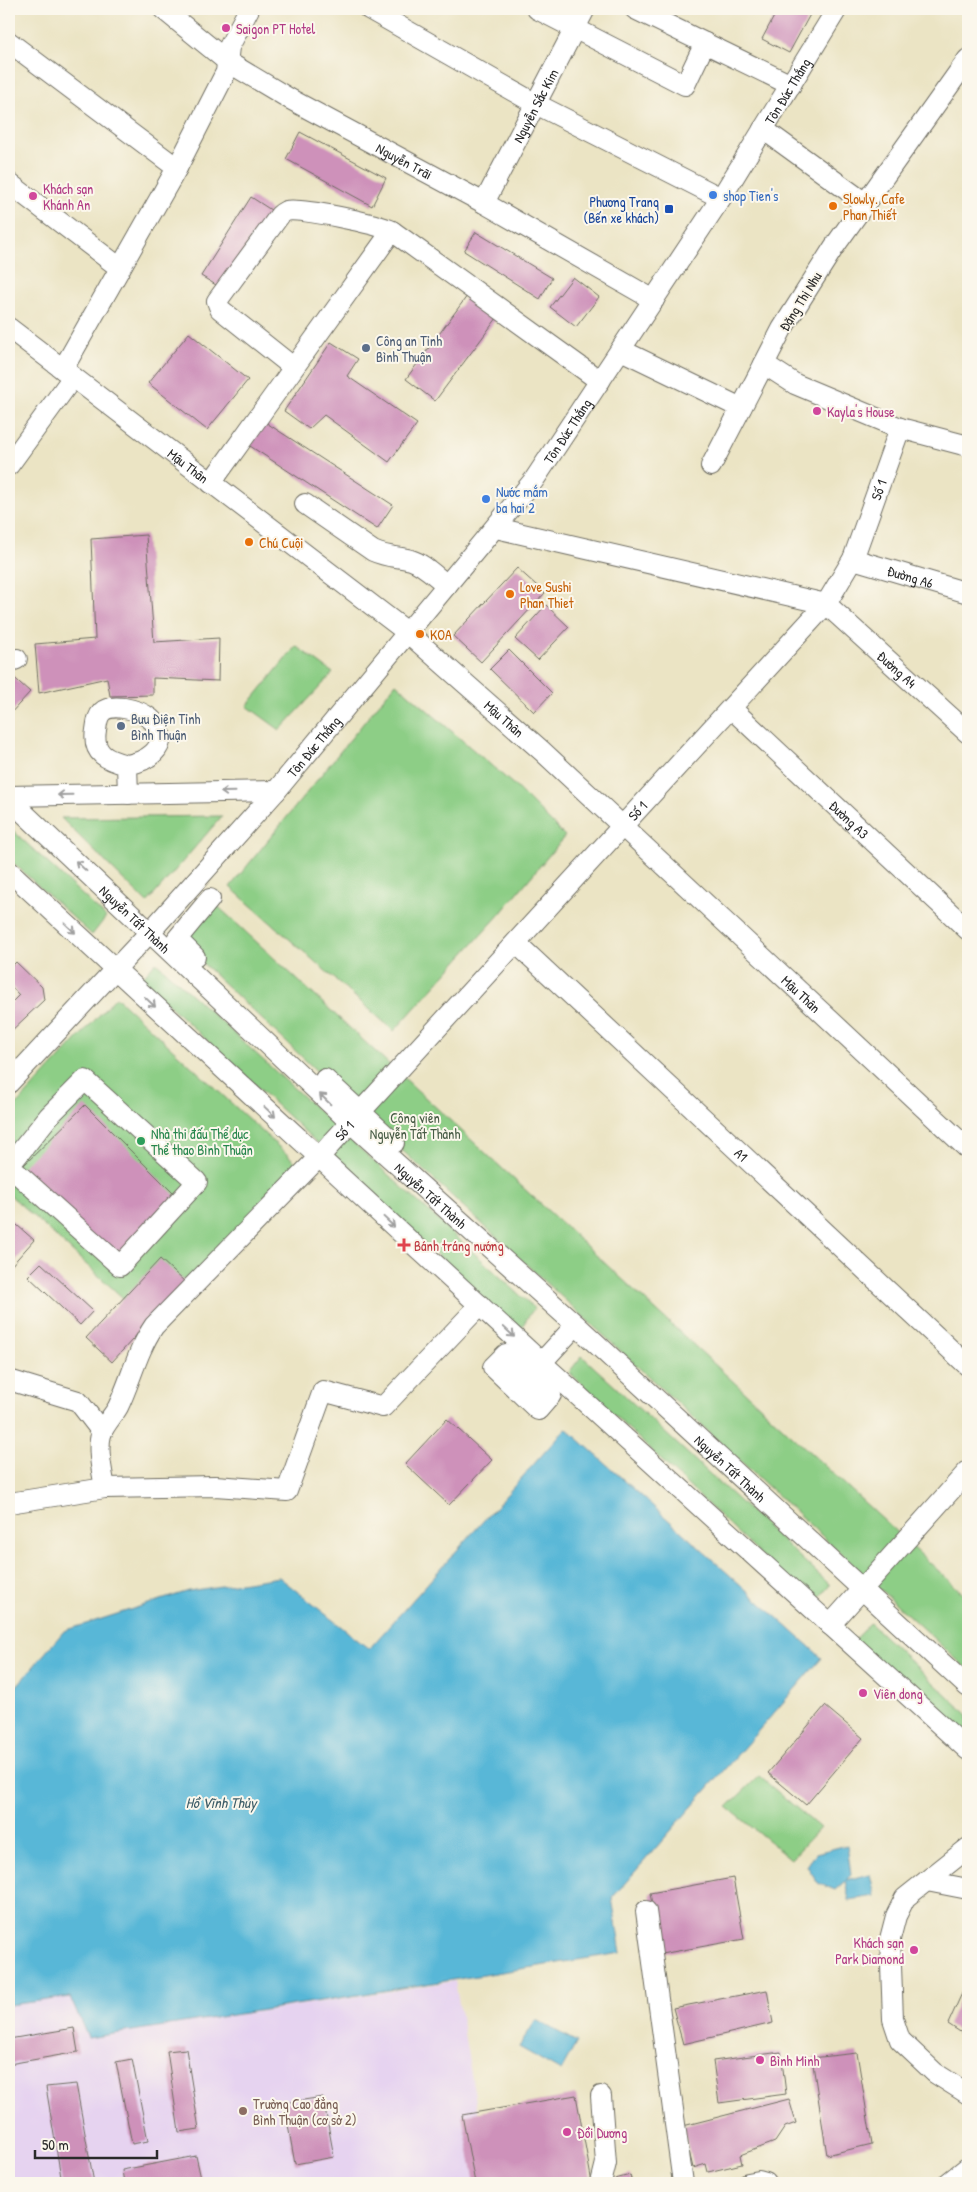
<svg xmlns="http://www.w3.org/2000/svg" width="977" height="2192" font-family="'Patrick Hand',sans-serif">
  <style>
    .built { fill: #e6d3f0 }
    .green { fill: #8dce86; stroke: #5c7c58 }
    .water { fill: #59b7d7; stroke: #427181 }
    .building { fill: #ce91ba }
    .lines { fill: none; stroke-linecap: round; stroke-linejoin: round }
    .minor-casing { stroke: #6e6c61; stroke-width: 22 }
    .minor { stroke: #fff; stroke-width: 20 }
    .oneway { stroke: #a0a0a0 }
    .hotel-dot { fill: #d1479c; stroke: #fbf7ec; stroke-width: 2 }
    .shop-dot { fill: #3f7fe0; stroke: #fbf7ec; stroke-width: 2 }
    .food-dot { fill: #e8710a; stroke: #fbf7ec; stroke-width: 2 }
    .transit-dot { fill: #1a4fb4; stroke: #fbf7ec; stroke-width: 2 }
    .service-dot { fill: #5c6f8a; stroke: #fbf7ec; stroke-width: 2 }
    .leisure-dot { fill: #2e9e5b; stroke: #fbf7ec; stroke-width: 2 }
    .health-dot { fill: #e0444e; stroke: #fbf7ec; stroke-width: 2 }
    .education-dot { fill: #8d6e63; stroke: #fbf7ec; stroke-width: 2 }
    .labels { text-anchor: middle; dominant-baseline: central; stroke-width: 4; stroke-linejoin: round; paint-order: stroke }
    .hotel-label { font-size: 14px; fill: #b23c85; stroke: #fbf7ec; text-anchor: start }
    .street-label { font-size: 14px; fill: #2b2b2b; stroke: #fbf7ec }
    .shop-label { font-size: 14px; fill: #366cbe; stroke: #fbf7ec; text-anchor: start }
    .food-label { font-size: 14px; fill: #c56008; stroke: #fbf7ec; text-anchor: start }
    .transit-label { font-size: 14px; fill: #164399; stroke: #fbf7ec; text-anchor: end }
    .service-label { font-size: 14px; fill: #4e5e75; stroke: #fbf7ec; text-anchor: start }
    .park-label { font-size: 14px; fill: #485c46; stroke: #fbf7ec }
    .leisure-label { font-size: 14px; fill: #27864d; stroke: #fbf7ec; text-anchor: start }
    .health-label { font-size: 14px; fill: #be3a42; stroke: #fbf7ec; text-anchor: start }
    .education-label { font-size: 14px; fill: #785e54; stroke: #fbf7ec; text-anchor: start }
    .water-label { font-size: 15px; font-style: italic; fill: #3b5c67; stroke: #fbf7ec }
  </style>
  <rect width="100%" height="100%" fill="#fbf7ec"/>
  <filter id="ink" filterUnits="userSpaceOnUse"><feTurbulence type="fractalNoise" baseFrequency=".02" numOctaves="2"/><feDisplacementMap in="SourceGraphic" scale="10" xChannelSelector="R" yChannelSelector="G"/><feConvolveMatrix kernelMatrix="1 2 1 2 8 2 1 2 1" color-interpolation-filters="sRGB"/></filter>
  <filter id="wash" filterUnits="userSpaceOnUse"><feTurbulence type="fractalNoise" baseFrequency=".0096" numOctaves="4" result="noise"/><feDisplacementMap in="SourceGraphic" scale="20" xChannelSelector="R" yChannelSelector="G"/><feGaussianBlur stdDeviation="1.12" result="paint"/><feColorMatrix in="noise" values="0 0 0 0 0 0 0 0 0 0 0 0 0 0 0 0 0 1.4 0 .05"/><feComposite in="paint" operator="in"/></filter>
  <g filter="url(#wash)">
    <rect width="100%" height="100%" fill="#ebe4c4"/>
    <!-- built -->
    <path class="built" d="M455 1981 490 2183H9V2005L70 1997 88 2038Z"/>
    <!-- green -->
    <path class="green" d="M296 646 333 673 280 730 247 706Z
      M396 683 515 786 565 836 499 915 394 1031 230 887Z
      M222 816 147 903 61 818Z
      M9 827 106 917 92 935 9 859Z
      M210 899 968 1598V1670L356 1108 177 939Z
      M156 962 534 1308 519 1331 141 979Z
      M116 997 304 1170 157 1329 9 1194V1113Z
      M582 1356 830 1585 813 1605 569 1372Z
      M870 1623 968 1715V1746L854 1640Z
      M759 1776 820 1828 791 1859 727 1807Z"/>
    <!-- water -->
    <path class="water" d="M566 1428 822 1658 612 1898 621 1953 88 2038 70 1997 9 2005V1695L64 1631 189 1591 279 1577 369 1649Z
      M847 1845 851 1875 846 1880 870 1874 875 1896 849 1900 845 1881 835 1890 818 1883 807 1866 816 1853Z
      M536 2020 577 2042 561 2071 519 2047Z"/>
    <g id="blocks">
      <!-- building -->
      <path class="building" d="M778 9H813L789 53 762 39Z
        M300 132 386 178 372 206 286 159Z
        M251 197 271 210 221 288 201 276Z
        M476 232 552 278 540 299 464 251Z
        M573 277 599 297 576 327 550 307Z
        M470 292 500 314 435 401 406 379Z
        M189 333 248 380 207 430 148 383Z
        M331 342 358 359 347 376 417 424 389 462 324 415 309 429 284 411Z
        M265 422 393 505 377 529 250 446Z
        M146 535 154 642 219 638 218 681 153 678V695L110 696 107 678 39 693 35 644 95 639 91 539Z
        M517 568 545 593 481 662 453 636Z
        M546 605 569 627 538 660 515 639Z
        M509 650 552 693 534 712 490 669Z
        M9 673 30 692 9 715Z
        M16 962 42 987 44 1000 9 1033V1005L19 995 9 984V969Z
        M85 1105 180 1200 115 1265 19 1170Z
        M9 1218 34 1240 10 1267 9 1266Z
        M160 1259 185 1282 112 1362 86 1338Z
        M41 1263 93 1311 80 1325 28 1276Z
        M447 1419 492 1460 449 1505 405 1464Z
        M825 1706 863 1738 806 1805 768 1773Z
        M733 1878 744 1939 661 1954 650 1893Z
        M968 1980V2037L948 2024Z
        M767 1990 773 2023 683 2044 673 2008Z
        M74 2028 78 2052 9 2064V2039Z
        M186 2049 199 2129 179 2132 167 2051Z
        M781 2052 786 2094 719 2103 713 2061Z
        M857 2053 872 2144 827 2155 812 2058Z
        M132 2059 148 2141 132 2144 116 2062Z
        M76 2084 94 2183H62L46 2087Z
        M576 2095 592 2183H475L462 2115Z
        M323 2097 334 2157 295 2164 284 2103Z
        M789 2099 796 2123 785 2127 775 2142 740 2155 742 2164 708 2172 706 2164 693 2168 683 2126Z
        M196 2156 202 2183H124L122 2170Z
        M630 2175 632 2183H616L615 2179Z"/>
    </g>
  </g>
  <g filter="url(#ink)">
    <use href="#blocks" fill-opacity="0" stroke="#6e6c61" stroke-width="1"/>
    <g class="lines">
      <!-- minor casing -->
      <g class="minor-casing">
        <g id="minor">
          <path id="s1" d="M163 9 228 62 290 99 484 203 654 300"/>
          <path d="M369 9 536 104 721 198"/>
          <path d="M537 9 685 85 705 43"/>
          <path d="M635 9 791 85"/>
          <path d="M9 42 177 168"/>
          <path d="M968 59 834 247 782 329 764 364 795 384 900 428 968 446"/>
          <path d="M763 129 865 203"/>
          <path d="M9 183 120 268"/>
          <path id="s2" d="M484 203 585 9"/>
          <path id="s3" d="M9 328 407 632 542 751 968 1149"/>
          <path d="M621 350 741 408"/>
          <path d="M293 367 220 309 217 301 280 215C282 213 284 212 286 211 299 207 378 224 392 231"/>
          <path d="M63 369 177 168 226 72 229 47 249 9"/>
          <path d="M9 465 73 377"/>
          <path d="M711 466 764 364"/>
          <path d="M211 483 392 231 600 381"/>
          <path d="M305 504 373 551C389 558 397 556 411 560 424 564 436 577 447 585"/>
          <path id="s4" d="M496 528 826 604 968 733"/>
          <path id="s5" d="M853 559 968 593"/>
          <path d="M9 662 17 659"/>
          <path id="s6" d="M732 709 968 930"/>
          <path d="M127 765C175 756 169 715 124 708 117 707 107 707 102 712 97 717 97 724 96 730 92 754 107 760 127 765L128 794"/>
          <path d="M9 796 276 791"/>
          <path id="s7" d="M9 799 350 1122 576 1325 968 1687"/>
          <path d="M9 871 541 1362 968 1750"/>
          <path id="s8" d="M516 943 968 1366"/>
          <path d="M195 957 177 939 210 899"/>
          <path d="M325 1079 394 1143"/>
          <path id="s9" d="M9 1083 150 932 276 791 534 480 721 198 837 9"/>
          <path d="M9 1166 120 1266 197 1182 85 1080 49 1116 9 1166"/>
          <path d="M530 1375 551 1395 538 1410 493 1367 506 1354 530 1375 576 1325"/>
          <path d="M9 1380 78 1401 102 1432"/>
          <path id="s10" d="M105 1488C102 1470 97 1451 101 1434 104 1425 113 1416 118 1407 131 1380 137 1351 154 1326L319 1157 826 604 853 559 900 428"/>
          <path d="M9 1503 105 1488 215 1486 287 1491 323 1391 383 1407 480 1305"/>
          <path d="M830 1625 968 1471"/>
          <path d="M968 1848 905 1898 896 1916 890 1939 893 2019 900 2040 935 2073 968 2094"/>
          <path d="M927 1881 968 1889"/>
          <path d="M646 1911 683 2183"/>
          <path d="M601 2183 606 2163 601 2096"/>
          <path d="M748 2183 759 2181 766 2183"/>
          <path d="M948 2183 968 2167"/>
        </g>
      </g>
      <!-- minor -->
      <use href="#minor" class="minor"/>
    </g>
    <!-- one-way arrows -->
    <defs><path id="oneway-shaft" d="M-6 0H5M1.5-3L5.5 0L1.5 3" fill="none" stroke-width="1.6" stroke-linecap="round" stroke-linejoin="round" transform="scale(1.25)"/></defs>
    <g class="oneway">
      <use href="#oneway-shaft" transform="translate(228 792) rotate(179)"/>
      <use href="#oneway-shaft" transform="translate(65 795) rotate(179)"/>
      <use href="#oneway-shaft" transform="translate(81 866) rotate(-137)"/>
      <use href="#oneway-shaft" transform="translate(70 928) rotate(43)"/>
      <use href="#oneway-shaft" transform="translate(150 1002) rotate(43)"/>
      <use href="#oneway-shaft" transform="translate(325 1099) rotate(-136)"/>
      <use href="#oneway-shaft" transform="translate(270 1112) rotate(43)"/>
      <use href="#oneway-shaft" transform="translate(389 1222) rotate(43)"/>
      <use href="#oneway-shaft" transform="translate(509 1332) rotate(43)"/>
    </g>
  </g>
  <!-- markers -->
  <g class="hotel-dot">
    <circle cx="226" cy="28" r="5"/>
    <circle cx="33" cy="196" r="5"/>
    <circle cx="817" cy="411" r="5"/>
    <circle cx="863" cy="1693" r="5"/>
    <circle cx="914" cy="1950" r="5"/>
    <circle cx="760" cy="2060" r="5"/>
    <circle cx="567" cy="2132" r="5"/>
  </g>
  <g class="shop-dot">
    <circle cx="713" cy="195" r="5"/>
    <circle cx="486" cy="499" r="5"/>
  </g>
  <g class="food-dot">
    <circle cx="833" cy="206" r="5"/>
    <circle cx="249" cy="542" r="5"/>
    <circle cx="510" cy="594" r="5"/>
    <circle cx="420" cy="634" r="5"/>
  </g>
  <rect class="transit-dot" x="664" y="204" width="10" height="10" rx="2.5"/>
  <g class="service-dot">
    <circle cx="366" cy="348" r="5"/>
    <circle cx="121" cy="726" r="5"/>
  </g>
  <circle class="leisure-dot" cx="141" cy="1141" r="5"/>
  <path class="health-dot" d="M401.5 1237.5h5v5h5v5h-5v5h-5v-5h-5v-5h5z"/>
  <circle class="education-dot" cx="243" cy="2111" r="5"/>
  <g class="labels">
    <!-- hotel labels -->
    <g class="hotel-label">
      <text x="236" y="28">Saigon PT Hotel</text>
      <text x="43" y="188">Khách sạn<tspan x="43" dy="16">Khánh An</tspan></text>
      <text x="827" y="411">Kayla's House</text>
      <text x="873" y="1693">Viên dong</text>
      <text x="904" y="1942" text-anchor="end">Khách sạn<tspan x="904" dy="16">Park Diamond</tspan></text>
      <text x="770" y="2060">Bình Minh</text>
      <text x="577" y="2132">Đồi Dương</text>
    </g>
    <!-- street labels -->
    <g class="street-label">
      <text stroke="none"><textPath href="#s9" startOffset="1264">Tôn Đức Thắng</textPath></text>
      <text stroke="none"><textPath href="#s2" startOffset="110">Nguyễn Sắc Kim</textPath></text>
      <text stroke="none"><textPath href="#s1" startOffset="286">Nguyễn Trãi</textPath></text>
      <text transform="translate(800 301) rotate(-58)">Đặng Thị Nhu</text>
      <text stroke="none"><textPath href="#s9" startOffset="859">Tôn Đức Thắng</textPath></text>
      <text stroke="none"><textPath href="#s3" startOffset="226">Mậu Thân</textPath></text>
      <text stroke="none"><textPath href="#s10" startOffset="1288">Số 1</textPath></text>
      <text stroke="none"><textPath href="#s5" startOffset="60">Đường A6</textPath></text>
      <text stroke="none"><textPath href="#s4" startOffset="435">Đường A4</textPath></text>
      <text stroke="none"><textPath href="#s3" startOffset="631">Mậu Thân</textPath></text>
      <text stroke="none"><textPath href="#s9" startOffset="454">Tôn Đức Thắng</textPath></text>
      <text stroke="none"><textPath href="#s10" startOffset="882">Số 1</textPath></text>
      <text stroke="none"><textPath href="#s6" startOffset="161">Đường A3</textPath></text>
      <text stroke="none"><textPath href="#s7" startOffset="174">Nguyễn Tất Thành</textPath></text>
      <text stroke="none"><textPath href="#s3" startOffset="1036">Mậu Thân</textPath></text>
      <text stroke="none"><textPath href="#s10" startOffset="448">Số 1</textPath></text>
      <text stroke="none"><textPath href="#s8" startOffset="309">A1</textPath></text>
      <text stroke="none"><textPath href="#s7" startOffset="579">Nguyễn Tất Thành</textPath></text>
      <text stroke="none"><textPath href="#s7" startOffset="984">Nguyễn Tất Thành</textPath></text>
    </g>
    <!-- shop labels -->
    <g class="shop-label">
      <text x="723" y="195">shop Tien's</text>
      <text x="496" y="491">Nước mắm<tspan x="496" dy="16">ba hai 2</tspan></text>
    </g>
    <!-- food labels -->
    <g class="food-label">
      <text x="843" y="198">Slowly. Cafe<tspan x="843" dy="16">Phan Thiết</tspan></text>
      <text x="259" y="542">Chú Cuội</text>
      <text x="520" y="586">Love Sushi<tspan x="520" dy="16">Phan Thiet</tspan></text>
      <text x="430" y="634">KOA</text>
    </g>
    <!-- transit labels -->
    <g class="transit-label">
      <text x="659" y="201">Phương Trang<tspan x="659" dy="16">(Bến xe khách)</tspan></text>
    </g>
    <!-- service labels -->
    <g class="service-label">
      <text x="376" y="340">Công an Tỉnh<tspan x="376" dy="16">Bình Thuận</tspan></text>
      <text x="131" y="718">Bưu Điện Tỉnh<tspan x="131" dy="16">Bình Thuận</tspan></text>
    </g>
    <!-- park labels -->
    <g class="park-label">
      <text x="415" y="1117">Công viên<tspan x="415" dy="16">Nguyễn Tất Thành</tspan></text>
    </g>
    <!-- leisure labels -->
    <g class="leisure-label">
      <text x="151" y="1133">Nhà thi đấu Thể dục<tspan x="151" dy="16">Thể thao Bình Thuận</tspan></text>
    </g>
    <!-- health labels -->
    <g class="health-label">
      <text x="414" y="1245">Bánh tráng nướng</text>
    </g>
    <!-- education labels -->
    <g class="education-label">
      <text x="253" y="2103">Trường Cao đẳng<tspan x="253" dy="16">Bình Thuận (cơ sở 2)</tspan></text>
    </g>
    <!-- water labels -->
    <g class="water-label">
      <text x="221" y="1802">Hồ Vĩnh Thủy</text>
    </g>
  </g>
  <!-- margin -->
  <rect width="977" height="2192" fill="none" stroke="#fbf7ec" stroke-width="30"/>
  <!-- scale -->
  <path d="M35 2150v8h122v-8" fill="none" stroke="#2b2b2b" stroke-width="2.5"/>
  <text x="42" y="2150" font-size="15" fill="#2b2b2b" stroke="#fbf7ec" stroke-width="4" paint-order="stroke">50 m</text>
</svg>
